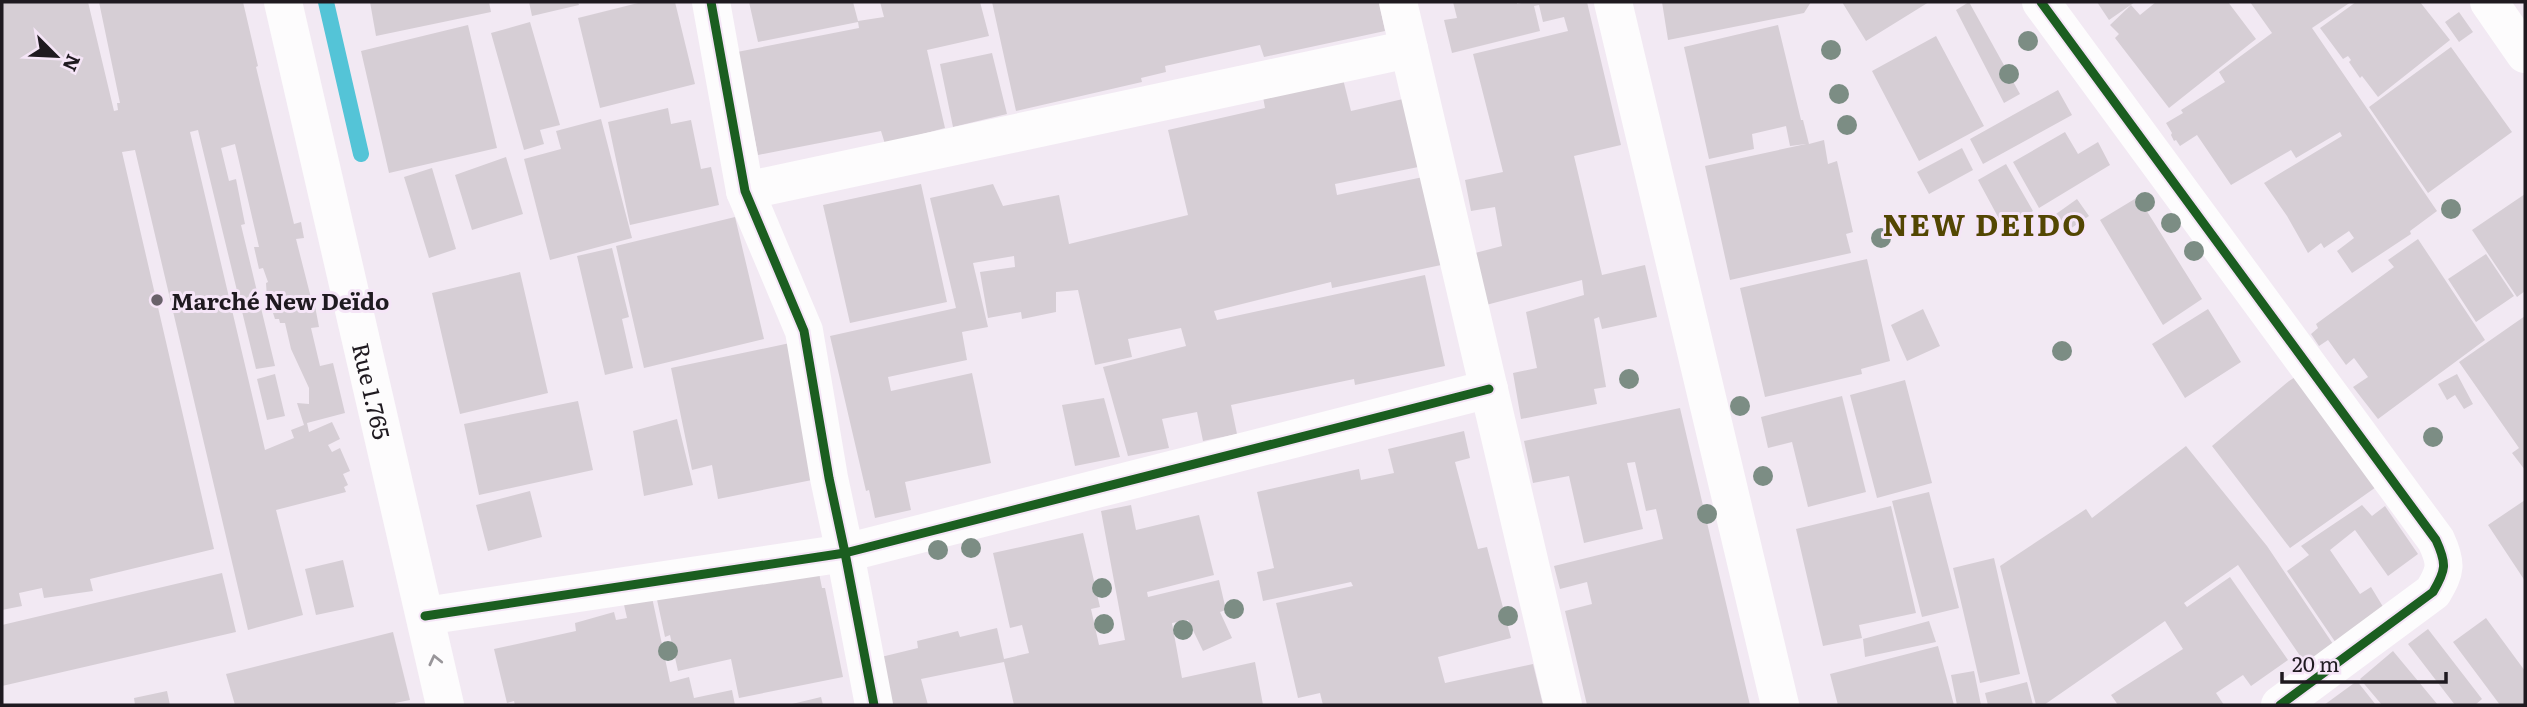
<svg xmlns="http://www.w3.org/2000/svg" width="2527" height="707" font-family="Literata,serif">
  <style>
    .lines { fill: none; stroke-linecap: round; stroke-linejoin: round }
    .stream { stroke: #54c4d7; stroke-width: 16 }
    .building { fill: #d6ced5; fill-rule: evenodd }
    .minor { stroke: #fdfcfd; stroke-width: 38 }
    .cycleway-casing { stroke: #f5e5f7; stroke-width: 13 }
    .cycleway { stroke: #1b5e20; stroke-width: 9 }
    .tree { fill: #7c8d84 }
    .oneway { stroke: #99969a }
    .poi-dot { fill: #69626a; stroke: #f5e5f7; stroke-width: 2.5 }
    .labels { text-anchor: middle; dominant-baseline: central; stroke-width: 6; stroke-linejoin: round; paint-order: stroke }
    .poi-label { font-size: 23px; font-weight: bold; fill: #1f1a20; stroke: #f5e5f7; text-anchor: start }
    .street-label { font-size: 23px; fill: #1f1a20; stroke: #f5e5f7 }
    .district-label { font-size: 30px; font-weight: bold; letter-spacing: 2px; fill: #534603; stroke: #f5e5f7 }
  </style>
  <rect width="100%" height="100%" fill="#f2e9f3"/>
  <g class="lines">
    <!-- stream -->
    <path class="stream" d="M326 2 361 154"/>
  </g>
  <!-- building -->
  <path class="building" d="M2 2H88L114 111 118 110 117 103H120L99 2H243L258 66 256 67 294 224 301 222 304 238 296 239 311 298 305 299 307 308 315 306 319 327 311 328 320 366 333 363 345 413 307 423 309 432 332 422 340 439 328 445 332 452 340 448 350 471 343 474 348 485 344 487 346 492 276 510 303 615 248 630 135 150 122 152 214 549 90 579 93 591 44 598 42 588 19 593 22 606 2 610ZM198 130 256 369 275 366 241 225 245 224 236 179 229 181 221 148 235 144 259 247H254L259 269 263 268 268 282 266 283 267 298 272 297 273 307H276L277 313H273L275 319H279L280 323H285L291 349 309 388V404L297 403 304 425 291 430 294 438 265 450 190 132Z
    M370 2H489L491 12 376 36Z
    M529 2H578L579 5 532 16Z
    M642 2H675L695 84 600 108 578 18Z
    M749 2H853L858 21 884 17 880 2H980L989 36 927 50 945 128 885 144 881 131 758 155 737 52 859 28 858 22 758 42Z
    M992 2H1379L1385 31 1264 57 1260 45 1165 66 1166 72 1141 78 1142 82 1016 111Z
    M1453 2H1517V4L1526 2H1587L1621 145 1574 156 1602 275 1645 265 1657 317 1602 329 1599 317 1594 319 1606 387 1594 389 1597 404 1521 419 1513 373 1537 368 1526 312 1584 295 1582 280 1486 305 1475 253 1502 246 1495 207 1471 211 1465 180 1503 172 1473 54 1568 31 1564 17 1543 22 1539 5 1534 6 1540 31 1452 53 1444 20 1457 18Z
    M1662 2H1811L1804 13 1668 40Z
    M1842 2H1929L1866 41Z
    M1969 2 2020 94 2004 103 1956 10Z
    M2097 2H2135L2109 20Z
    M2156 2H2228L2256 39 2169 108 2115 38 2119 34 2110 25 2131 5 2140 15Z
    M2250 2H2351L2312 28 2437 211 2410 231 2411 234 2352 273 2337 251 2354 238 2349 231 2324 248 2321 243 2308 253 2287 216 2264 183 2342 136 2340 132 2296 158 2291 150 2231 185 2197 135 2180 146 2176 140 2174 141 2171 135 2172 133 2166 123 2183 113 2181 110 2225 82 2219 72 2272 33Z
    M2356 2H2420L2450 40 2378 97 2362 76 2360 78 2349 62 2351 60 2348 56 2343 59 2320 28Z
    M2459 12 2473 32 2459 42 2445 22Z
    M530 22 560 125 540 130 544 144 524 150 491 33Z
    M468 25 497 148 389 173 361 51Z
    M1778 25 1801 120H1803L1809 144 1824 140 1828 164 1837 161 1853 232 1846 234 1851 253 1730 280 1705 166 1806 144 1790 146 1786 126 1752 134 1754 149 1709 159 1684 47Z
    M1936 36 1984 126 1919 161 1872 71Z
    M2451 47 2512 132 2428 193 2369 107Z
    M992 53 1007 114 953 127 940 64Z
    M1343 79 1351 111 1403 99 1428 165 1335 184 1337 195 1428 176 1446 264 1332 288 1331 282 1214 311 1217 320 1425 275 1445 366 1355 385 1354 379 1231 405 1237 434 1203 441 1197 412 1162 419 1169 448 1128 456 1103 367 1186 346 1181 328 1128 339 1132 357 1095 365 1078 290 1056 292V312L1022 319 1021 312 988 318 980 272 1015 267 1014 256 973 263 988 327 962 332 967 360 888 377 891 391 972 373 991 463 905 482 911 510 875 518 869 490 866 491 830 336 956 308 930 198 993 184 1003 206 1059 195 1069 244 1188 215 1168 130 1265 108 1263 97Z
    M2058 90 2072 115 1983 164 1970 139Z
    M668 108 671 124 691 120 701 169 711 167 719 205 630 225 608 122Z
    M601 119 632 238 550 260 524 159 561 149 556 131Z
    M2065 132 2078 154 2098 142 2110 165 2039 208 2013 162Z
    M1962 148 1973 170 1929 194 1917 172Z
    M506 157 523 214 472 230 455 175Z
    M2006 164 2033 211 2004 228 1978 180Z
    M432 168 456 249 429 258 404 177Z
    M921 184 947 302 850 323 823 205Z
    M2525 194V291L2517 297 2472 230Z
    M2138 197 2202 299 2163 325 2100 220Z
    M2077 199 2089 216 2067 231 2056 214Z
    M735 217 764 339 644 368 616 246Z
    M2418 239 2485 340 2378 419 2353 387 2368 377 2354 358 2346 365 2328 340 2319 346 2311 334 2318 328 2316 324 2394 267 2388 260Z
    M612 248 629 317 622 319 633 368 605 375 577 256Z
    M2486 254 2514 296 2476 322 2448 279Z
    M1867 259 1890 361 1861 369 1862 374 1765 397 1740 288Z
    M520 272 548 393 460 414 432 293Z
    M1923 309 1940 346 1907 361 1891 325Z
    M2208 309 2241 362 2185 398 2152 344Z
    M2525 316V470L2512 453 2519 448 2459 362Z
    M790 343 817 479 718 499 712 465 692 470 671 368Z
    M2303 372 2386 480 2290 548 2212 446 2289 381Z
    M275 374 285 416 267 420 257 379Z
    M2457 374 2473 404 2464 409 2455 395 2447 400 2438 384Z
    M1905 380 1932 483 1877 498 1850 395Z
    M1842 396 1866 492 1808 507 1792 442 1768 448 1761 417Z
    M1104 398 1120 457 1075 466 1062 405Z
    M578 401 593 470 479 495 464 424Z
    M1680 408 1750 705H1587L1565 611 1592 604 1587 582 1560 589 1554 566 1663 539 1656 509 1646 511 1635 462 1627 463 1643 529 1584 543 1569 476 1533 483 1524 441Z
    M677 419 693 485 644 496 633 431Z
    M1464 431 1470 458 1455 462 1478 549 1487 547 1511 638 1438 657 1445 683 1533 664 1543 705H1323L1320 693 1298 698 1276 603 1353 586 1351 582 1263 601 1257 572 1274 568 1257 492 1359 469 1361 480 1394 473 1388 449Z
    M2186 446 2267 546 2335 647 2307 666 2238 565 2184 603 2187 607 2230 577 2288 660 2251 686 2243 675 2216 693 2224 705H2118L2111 695 2183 649 2165 621 2044 705H2036L2000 566 2086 509 2092 518Z
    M530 491 542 537 488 551 476 505Z
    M1929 492 1959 608 1922 617 1892 501Z
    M2525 500V581L2488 525Z
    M1131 505 1136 530 1199 515 1214 575 1147 592 1148 597 1219 580 1226 610 1220 612 1232 638 1203 651 1188 620 1172 623 1182 678 1255 662 1263 705H1014L1004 662 921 679 928 705H887L881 657 918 648 917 641 958 631 960 637 997 628 1004 659 1029 653 1022 625 1010 628 993 553 1083 533 1100 607 1091 609 1099 645 1125 640 1101 511Z
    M2362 505 2372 516 2385 506 2418 554 2388 576 2355 530 2330 550 2360 594 2371 587 2385 610 2338 646 2287 571 2309 555 2301 546Z
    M1891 506 1916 613 1859 625 1862 638 1823 646 1796 529Z
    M1994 558 2020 674 1980 683 1953 568Z
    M343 560 354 607 316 615 305 569Z
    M818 568 822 588H825L843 677 739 698 731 659 678 671 670 635 665 637 656 595Z
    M222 573 236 632 2 686V625Z
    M650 588 670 682 689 677 694 698 732 690 735 705H515L514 701 507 703 494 649 576 631 575 623 614 612 616 620 627 618 622 596Z
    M2486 618 2525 671V705H2500L2453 642Z
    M1929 621 1936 642 1865 657 1863 639Z
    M2428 629 2482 699 2475 705H2455L2408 644Z
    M393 632 410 700 395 703 396 705H235L226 674Z
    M1938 646 1954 705H1838L1830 674Z
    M2393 651 2438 705H2382L2360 679Z
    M1974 671 1981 705H1957L1951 675Z
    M2357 681 2376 705H2324Z
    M2027 682 2033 705H1988L1985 693Z
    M167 691 170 705H135L134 698Z
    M821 697 823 705H792V704Z"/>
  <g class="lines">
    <!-- minor -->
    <g class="minor">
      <path id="s1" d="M283 2 445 705"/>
      <path d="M711 2 745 191 804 331 829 478 845 553 874 705"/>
      <path d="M1398 2 1563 705"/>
      <path d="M1613 2 1780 705"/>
      <path d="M2041 2 2436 540C2447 564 2446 570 2433 592L2280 705"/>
      <path d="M2489 2 2525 54"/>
      <path d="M745 191 1409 49"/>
      <path d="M425 616 845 553 1489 389"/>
    </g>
    <!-- cycleway casing -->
    <g class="cycleway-casing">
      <path id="cycleway" d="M711 2 745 191 804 331 829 478 845 553 874 705
        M2041 2 2436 540C2447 564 2446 570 2433 592L2280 705
        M425 616 845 553 1489 389"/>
    </g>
    <!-- cycleway -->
    <use href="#cycleway" class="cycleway"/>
  </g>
  <!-- trees -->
  <g class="tree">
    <circle cx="2028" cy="41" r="10"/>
    <circle cx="1831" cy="50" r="10"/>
    <circle cx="2009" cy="74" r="10"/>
    <circle cx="1839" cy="94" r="10"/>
    <circle cx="1847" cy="125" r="10"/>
    <circle cx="2145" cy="202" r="10"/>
    <circle cx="2451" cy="209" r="10"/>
    <circle cx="2171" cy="223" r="10"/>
    <circle cx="1881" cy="238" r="10"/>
    <circle cx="2194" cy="251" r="10"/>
    <circle cx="2062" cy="351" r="10"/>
    <circle cx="1629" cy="379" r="10"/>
    <circle cx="1740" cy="406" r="10"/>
    <circle cx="2433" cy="437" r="10"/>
    <circle cx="1763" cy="476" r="10"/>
    <circle cx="1707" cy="514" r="10"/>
    <circle cx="971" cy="548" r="10"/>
    <circle cx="938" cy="550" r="10"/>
    <circle cx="1102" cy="588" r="10"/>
    <circle cx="1234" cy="609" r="10"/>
    <circle cx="1508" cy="616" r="10"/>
    <circle cx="1104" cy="624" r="10"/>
    <circle cx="1183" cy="630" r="10"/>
    <circle cx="668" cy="651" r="10"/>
  </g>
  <!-- one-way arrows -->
  <defs><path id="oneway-chevron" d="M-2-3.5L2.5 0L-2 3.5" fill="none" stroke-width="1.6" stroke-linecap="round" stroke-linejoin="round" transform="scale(1.75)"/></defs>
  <use class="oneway" href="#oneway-chevron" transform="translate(435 660) rotate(-103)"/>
  <!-- markers -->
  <circle class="poi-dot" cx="157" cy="300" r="7"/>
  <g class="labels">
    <!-- poi labels -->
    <g class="poi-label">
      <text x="171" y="300">Marché New Deïdo</text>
    </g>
    <!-- street labels -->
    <g class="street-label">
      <text stroke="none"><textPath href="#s1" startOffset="399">Rue 1.765</textPath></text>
    </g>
    <!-- district labels -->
    <g class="district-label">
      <text x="1985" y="223">NEW DEIDO</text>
    </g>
  </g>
  <!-- border -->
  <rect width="2527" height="707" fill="none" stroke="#1f1a20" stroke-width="7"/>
  <!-- north arrow -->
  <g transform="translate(56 56) rotate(114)" stroke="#f5e5f7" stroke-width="5" paint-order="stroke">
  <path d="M0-5L12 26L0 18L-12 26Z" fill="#1f1a20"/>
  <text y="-10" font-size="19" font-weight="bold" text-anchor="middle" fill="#1f1a20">N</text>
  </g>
  <!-- scale -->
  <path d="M2282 672v10h164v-10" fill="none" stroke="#1f1a20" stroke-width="3.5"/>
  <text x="2292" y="672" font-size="21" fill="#1f1a20" stroke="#f5e5f7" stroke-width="5" paint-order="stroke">20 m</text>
</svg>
